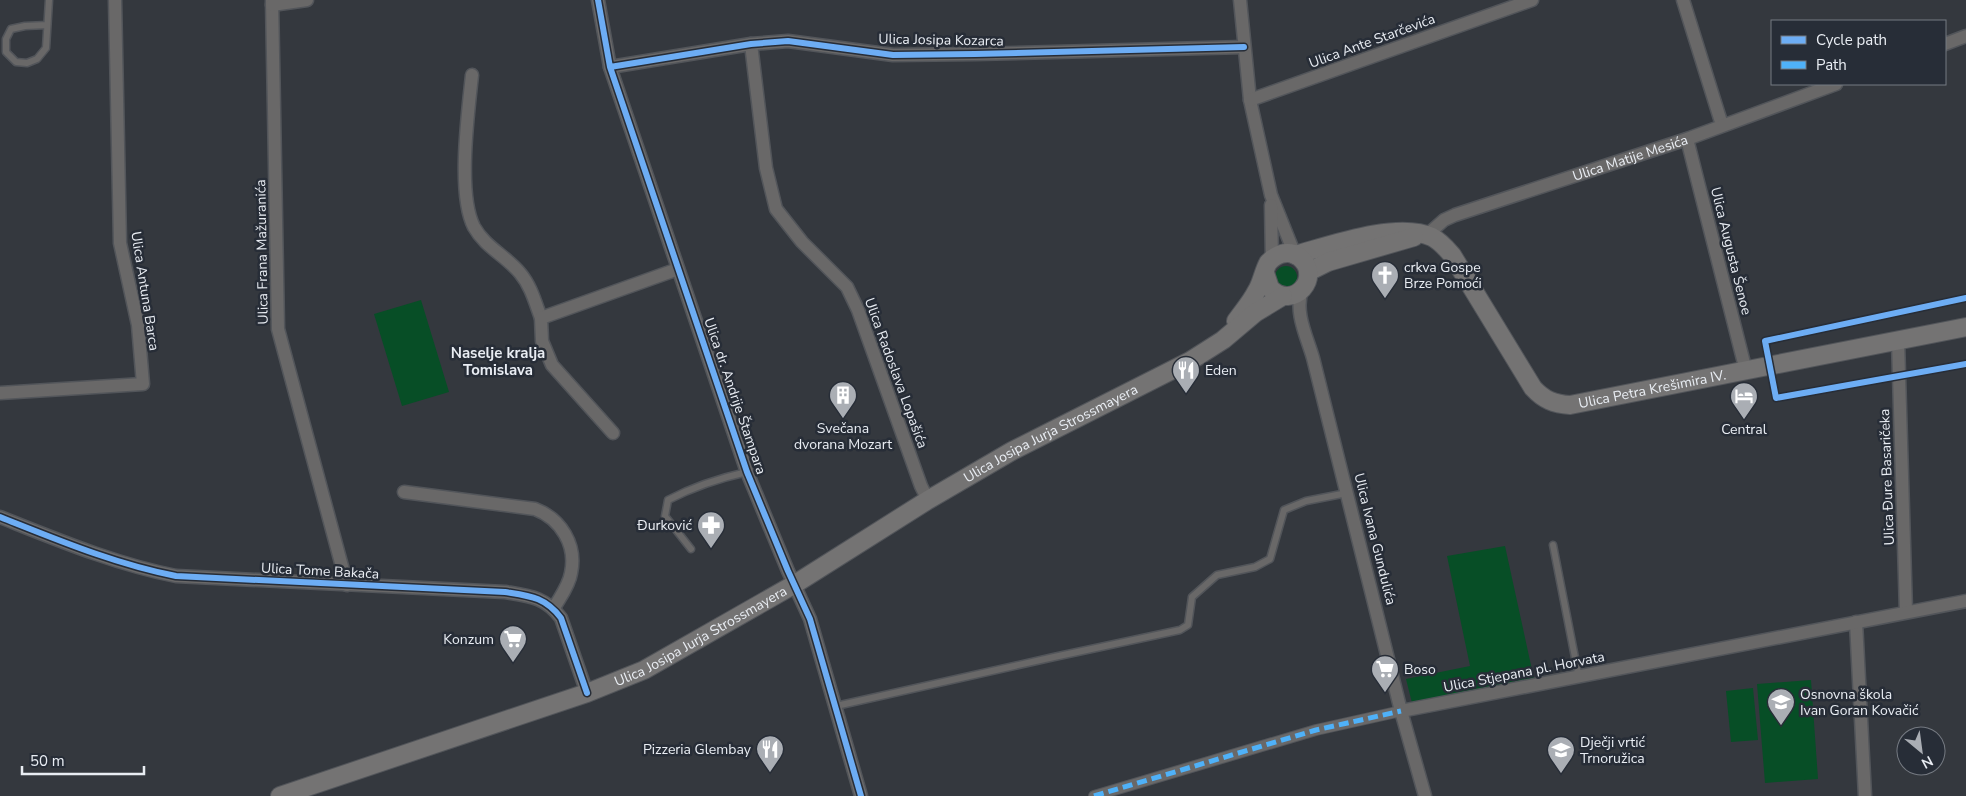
<svg xmlns="http://www.w3.org/2000/svg" width="1966" height="796" font-family="'Nunito Sans',sans-serif">
  <style>
    .green { fill: #074e26 }
    .lines { fill: none; stroke-linecap: round; stroke-linejoin: round }
    .service-casing { stroke: #52555a; stroke-width: 9 }
    .pedestrian-casing { stroke: #52555a; stroke-width: 12 }
    .minor-casing { stroke: #52555a; stroke-width: 15 }
    .secondary-casing { stroke: #52555a; stroke-width: 20 }
    .service { stroke: #696868; stroke-width: 6 }
    .pedestrian { stroke: #696868; stroke-width: 10 }
    .minor { stroke: #696868; stroke-width: 12 }
    .secondary { stroke: #747373; stroke-width: 18 }
    .quiet { stroke: #4fb1f8; stroke-width: 5; stroke-dasharray: 10 5; stroke-linecap: butt }
    .cycleway-casing { stroke: #272d37; stroke-width: 9 }
    .cycleway { stroke: #6dadf4; stroke-width: 6 }
    .labels { text-anchor: middle; dominant-baseline: central; stroke-width: 5; stroke-linejoin: round; paint-order: stroke }
    .street-label { font-size: 14px; fill: #e9edf3; stroke: #272d37 }
    .poi-label { font-size: 14px; fill: #e9edf3; stroke: #272d37; text-anchor: start }
    .neighbourhood-label { font-size: 15px; font-weight: bold; fill: #e9edf3; stroke: #272d37 }
  </style>
  <rect width="100%" height="100%" fill="#34383e"/>
  <!-- green -->
  <path class="green" d="M1275 277a11 11 0 1 1 22 0a11 11 0 1 1-22 0Z
    M421 300 449 392 402 406 374 314Z
    M1505 546 1534 679 1412 703 1406 679 1470 666 1447 556Z
    M1811 680 1818 779 1765 783 1757 684Z
    M1753 688 1758 740 1731 742 1726 691Z"/>
  <g class="lines">
    <!-- service casing -->
    <g class="service-casing">
      <path id="service" d="M47 25 25 26 11 29 6 39V52L16 62 27 63 37 59 46 48 49 0
        M1553 545 1579 678
        M691 549 665 516 668 500C693 487 720 478 747 472
        M836 706 1054 657 1180 630 1188 625 1192 597 1217 575 1255 567 1270 559 1284 510 1306 501 1347 493"/>
    </g>
    <!-- pedestrian casing -->
    <g class="pedestrian-casing">
      <path id="pedestrian" d="M1094 796 1316 730 1401 711"/>
    </g>
    <!-- minor casing -->
    <g class="minor-casing">
      <g id="minor">
        <path d="M272 0 278 329 347 585"/>
        <path d="M598 0 610 67 747 472 788 571 810 619 861 796"/>
        <path d="M1240 0 1250 100 1271 195 1295 255"/>
        <path d="M1683 0 1722 125"/>
        <path d="M272 5 307 0"/>
        <path d="M751 44 766 168 776 209 802 242 847 287 858 310 921 486 928 500"/>
        <path d="M1945 44 1966 36"/>
        <path d="M610 67 751 44 788 41 893 55 975 54 1244 47"/>
        <path d="M472 75C468 113 457 194 474 227 485 247 506 256 520 273 531 286 535 302 541 318"/>
        <path d="M1250 100 1532 0"/>
        <path d="M1687 139 1746 371"/>
        <path d="M1271 205 1272 259"/>
        <path id="s1" d="M1427 235 1444 220 1455 215 1687 139 1836 84"/>
        <path d="M1302 290C1294 312 1307 337 1313 358L1401 711 1425 796"/>
        <path d="M1898 341 1906 612"/>
        <path d="M0 393 143 384 138 325 120 243 115 0"/>
        <path d="M613 433 552 365 542 341 541 318 678 269"/>
        <path d="M404 492 535 509C561 519 577 545 571 573 569 586 560 597 554 608"/>
        <path d="M0 517C58 540 115 564 176 576L505 592C530 596 545 597 561 618L587 693"/>
        <path d="M1856 622 1865 796"/>
        <path d="M1401 711 1966 601"/>
      </g>
    </g>
    <!-- secondary casing -->
    <g class="secondary-casing">
      <g id="secondary">
        <path id="s2" d="M1295 255C1331 245 1398 221 1432 237 1440 241 1446 248 1452 255L1533 388C1544 400 1554 404 1570 405L1966 327"/>
        <path d="M1308 272 1328 262 1414 237"/>
        <path d="M1236 321C1243 311 1251 302 1256 292 1262 283 1263 272 1268 263 1271 259 1276 256 1281 254 1287 252 1294 253 1299 257 1324 276 1293 312 1270 288L1265 273"/>
        <path id="s3" d="M280 796 587 693 644 670 795 584 928 500 1012 451 1190 361 1223 340 1255 313 1283 296"/>
      </g>
    </g>
    <!-- service -->
    <use href="#service" class="service"/>
    <!-- pedestrian -->
    <use href="#pedestrian" class="pedestrian"/>
    <!-- minor -->
    <use href="#minor" class="minor"/>
    <!-- secondary -->
    <use href="#secondary" class="secondary"/>
    <!-- quiet -->
    <path class="quiet" d="M1094 796 1316 730 1401 711"/>
    <!-- cycleway casing -->
    <g class="cycleway-casing">
      <path id="cycleway" d="M598 0 610 67 747 472 788 571 810 619 861 796
        M610 67 751 44 788 41 893 55 975 54 1244 47
        M1966 298 1765 341 1776 398 1966 364
        M0 517C58 540 115 564 176 576L505 592C530 596 545 597 561 618L587 693"/>
    </g>
    <!-- cycleway -->
    <use href="#cycleway" class="cycleway"/>
  </g>
  <!-- icons -->
  <defs>
    <g id="church-pin" transform="scale(1.4375)"><path d="M0 17L-7.5 6A9.5 9.5 0 1 1 7.5 6Z" fill="#aaaeb4" stroke="#272d37"/><path d="M-1.2-6h2.4v3.5h3.3v2.4h-3.3V6h-2.4V-.1h-3.3v-2.4h3.3Z" fill="#fff"/></g>
    <g id="restaurant-pin" transform="scale(1.4375)"><path d="M0 17L-7.5 6A9.5 9.5 0 1 1 7.5 6Z" fill="#aaaeb4" stroke="#272d37"/><path d="M-5-6h1v4h1v-4h1v4h1v-4h1v5L-1.5 .5V6h-2V.5L-5-1ZM5-6V6H3V1.5H1.5Q1.5-4 5-6Z" fill="#fff"/></g>
    <g id="building-pin" transform="scale(1.4375)"><path d="M0 17L-7.5 6A9.5 9.5 0 1 1 7.5 6Z" fill="#aaaeb4" stroke="#272d37"/><path d="M-4-6H4V6H1V3H-1V6H-4ZM-2.5-4.3h1.7v1.8h-1.7ZM.8-4.3h1.7v1.8H.8ZM-2.5-1h1.7V.8h-1.7ZM.8-1h1.7V.8H.8Z" fill="#fff"/></g>
    <g id="hotel-pin" transform="scale(1.4375)"><path d="M0 17L-7.5 6A9.5 9.5 0 1 1 7.5 6Z" fill="#aaaeb4" stroke="#272d37"/><path d="M-6-4.5h1.5V1H6V5H4.5V3h-9V5H-6ZM-4 0a1.8 1.8 0 1 1 3.6 0ZM.5 0V-2.5h3Q6-2.5 6 0Z" fill="#fff"/></g>
    <g id="pharmacy-pin" transform="scale(1.4375)"><path d="M0 17L-7.5 6A9.5 9.5 0 1 1 7.5 6Z" fill="#aaaeb4" stroke="#272d37"/><path d="M-2-6h4v4h4v4h-4v4h-4v-4h-4v-4h4Z" fill="#fff"/></g>
    <g id="supermarket-pin" transform="scale(1.4375)"><path d="M0 17L-7.5 6A9.5 9.5 0 1 1 7.5 6Z" fill="#aaaeb4" stroke="#272d37"/><path d="M-6-5.5h2.5l.6 2H6L4.5 2H-2.5L-4.4-4H-6ZM-1.5 3.2a1.3 1.3 0 1 0 .1 0ZM3 3.2a1.3 1.3 0 1 0 .1 0Z" fill="#fff"/></g>
    <g id="school-pin" transform="scale(1.4375)"><path d="M0 17L-7.5 6A9.5 9.5 0 1 1 7.5 6Z" fill="#aaaeb4" stroke="#272d37"/><path d="M0-5L7-2L0 1L-7-2ZM-4 1L0 2.5L4 1V4Q0 6-4 4Z" fill="#fff"/></g>
  </defs>
  <g fill-rule="evenodd">
    <use href="#church-pin" x="1385" y="275"/>
    <use href="#restaurant-pin" x="1186" y="370"/>
    <use href="#building-pin" x="843" y="395"/>
    <use href="#hotel-pin" x="1744" y="396"/>
    <use href="#pharmacy-pin" x="711" y="525"/>
    <use href="#supermarket-pin" x="513" y="639"/>
    <use href="#supermarket-pin" x="1385" y="669"/>
    <use href="#school-pin" x="1781" y="702"/>
    <use href="#restaurant-pin" x="770" y="749"/>
    <use href="#school-pin" x="1561" y="750"/>
  </g>
  <g class="labels">
    <!-- street labels -->
    <g class="street-label">
      <text transform="translate(941 40) rotate(1)">Ulica Josipa Kozarca</text>
      <text transform="translate(1372 41) rotate(-20)">Ulica Ante Starčevića</text>
      <text stroke="none"><textPath href="#s1" startOffset="219">Ulica Matije Mesića</textPath></text>
      <text transform="translate(1731 251) rotate(76)">Ulica Augusta Šenoe</text>
      <text transform="translate(262 252) rotate(-91)">Ulica Frana Mažuranića</text>
      <text transform="translate(145 291) rotate(81)">Ulica Antuna Barca</text>
      <text transform="translate(896 373) rotate(70)">Ulica Radoslava Lopašića</text>
      <text stroke="none"><textPath href="#s2" startOffset="449">Ulica Petra Krešimira IV.</textPath></text>
      <text transform="translate(735 396) rotate(71)">Ulica dr. Andrije Štampara</text>
      <text stroke="none"><textPath href="#s3" startOffset="856">Ulica Josipa Jurja Strossmayera</textPath></text>
      <text transform="translate(1887 477) rotate(-92)">Ulica Đure Basaričeka</text>
      <text transform="translate(1375 539) rotate(76)">Ulica Ivana Gundulića</text>
      <text transform="translate(320 571) rotate(3)">Ulica Tome Bakača</text>
      <text stroke="none"><textPath href="#s3" startOffset="451">Ulica Josipa Jurja Strossmayera</textPath></text>
      <text transform="translate(1524 672) rotate(-11)">Ulica Stjepana pl. Horvata</text>
    </g>
    <!-- poi labels -->
    <g class="poi-label">
      <text x="1404" y="267">crkva Gospe<tspan x="1404" dy="16">Brze Pomoći</tspan></text>
      <text x="1205" y="370">Eden</text>
      <text x="843" y="428" text-anchor="middle">Svečana<tspan x="843" dy="16">dvorana Mozart</tspan></text>
      <text x="1744" y="429" text-anchor="middle">Central</text>
      <text x="692" y="525" text-anchor="end">Đurković</text>
      <text x="494" y="639" text-anchor="end">Konzum</text>
      <text x="1404" y="669">Boso</text>
      <text x="1800" y="694">Osnovna škola<tspan x="1800" dy="16">Ivan Goran Kovačić</tspan></text>
      <text x="1580" y="742">Dječji vrtić<tspan x="1580" dy="16">Trnoružica</tspan></text>
      <text x="751" y="749" text-anchor="end">Pizzeria Glembay</text>
    </g>
    <!-- neighbourhood labels -->
    <g class="neighbourhood-label">
      <text x="498" y="353">Naselje kralja<tspan x="498" dy="17">Tomislava</tspan></text>
    </g>
  </g>
  <!-- legend -->
  <rect x="1771" y="20" width="175" height="65" fill="#272d37" stroke="#757a82"/>
  <rect x="1781" y="36" width="25" height="8" fill="#6dadf4" stroke="#757a82"/>
  <text x="1816" y="45" font-size="15" fill="#e9edf3">Cycle path</text>
  <rect x="1781" y="61" width="25" height="8" fill="#4fb1f8" stroke="#757a82"/>
  <text x="1816" y="70" font-size="15" fill="#e9edf3">Path</text>
  <!-- north arrow -->
  <g transform="translate(1921 751) rotate(151)"><circle r="24" fill="#272d37" stroke="#757a82"/>
  <path d="M0-4L9 19L0 12L-9 19Z" fill="#aaaeb4"/>
  <text y="-8" font-size="14" font-weight="bold" text-anchor="middle" fill="#e9edf3">N</text>
  </g>
  <!-- scale -->
  <path d="M22 766v8h122v-8" fill="none" stroke="#e9edf3" stroke-width="2.5"/>
  <text x="30" y="766" font-size="15" fill="#e9edf3" stroke="#272d37" stroke-width="4" paint-order="stroke">50 m</text>
</svg>
